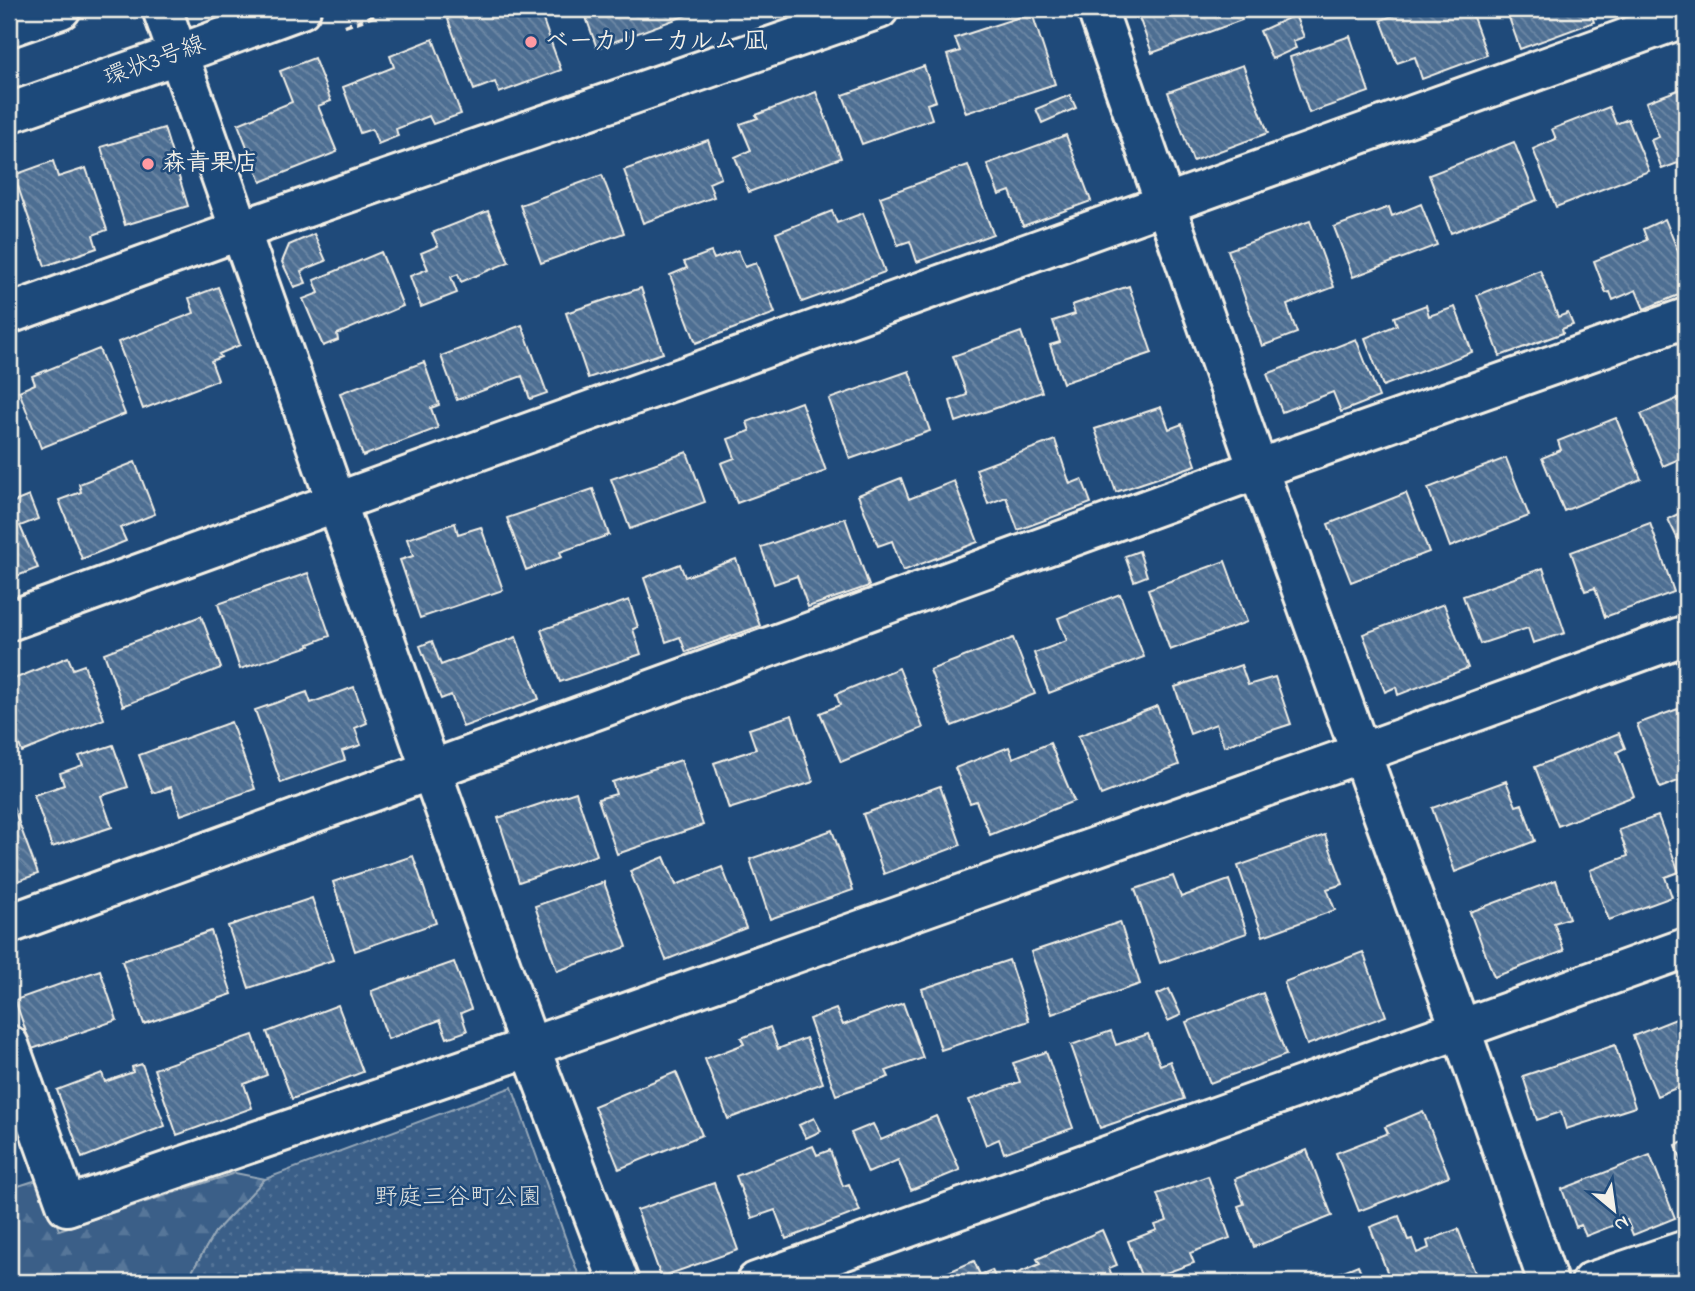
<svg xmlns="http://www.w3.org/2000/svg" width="1695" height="1291" font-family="'Indie Flower','Klee One',sans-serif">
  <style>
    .forest { fill: url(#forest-firs); stroke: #97a8b8; stroke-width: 2 }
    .park { fill: url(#park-dots); stroke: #97a8b8; stroke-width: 2 }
    .building { fill: url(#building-back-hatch); stroke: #f4f1e8; stroke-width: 2 }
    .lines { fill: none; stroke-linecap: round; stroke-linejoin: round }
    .minor-casing { stroke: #f4f1e8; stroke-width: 44 }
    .tertiary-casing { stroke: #f4f1e8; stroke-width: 44 }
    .path { stroke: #f4f1e8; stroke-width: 4.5; stroke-dasharray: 7 5; stroke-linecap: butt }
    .minor { stroke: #1f4a7a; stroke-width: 38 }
    .tertiary { stroke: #1f4a7a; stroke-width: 38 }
    .poi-dot { fill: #ff9aa2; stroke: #1f4a7a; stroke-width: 2.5 }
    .labels { text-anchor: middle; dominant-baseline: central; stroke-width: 5; stroke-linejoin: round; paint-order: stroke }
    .poi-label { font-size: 24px; font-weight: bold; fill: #f4f1e8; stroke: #1f4a7a; text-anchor: start }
    .street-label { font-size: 24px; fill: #f4f1e8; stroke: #1f4a7a }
    .park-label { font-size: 24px; fill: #e1e2de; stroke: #1f4a7a }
  </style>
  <defs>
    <pattern id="forest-firs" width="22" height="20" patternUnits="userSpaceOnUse" patternTransform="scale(1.75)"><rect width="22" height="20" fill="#3a5f88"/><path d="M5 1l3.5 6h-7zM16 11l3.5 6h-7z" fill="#577699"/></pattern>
    <pattern id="park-dots" width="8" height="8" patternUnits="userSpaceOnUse" patternTransform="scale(1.75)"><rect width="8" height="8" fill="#3a5f88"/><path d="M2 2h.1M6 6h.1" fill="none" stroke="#577699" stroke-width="1.8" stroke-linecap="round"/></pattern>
    <pattern id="building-back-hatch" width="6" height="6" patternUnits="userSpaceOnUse" patternTransform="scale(1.75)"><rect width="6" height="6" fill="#4d6e92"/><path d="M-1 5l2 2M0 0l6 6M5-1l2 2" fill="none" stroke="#708aa6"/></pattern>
  </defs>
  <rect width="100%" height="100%" fill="#1f4a7a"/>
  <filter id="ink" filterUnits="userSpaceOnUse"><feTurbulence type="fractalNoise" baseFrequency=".0143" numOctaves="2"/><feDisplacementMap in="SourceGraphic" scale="14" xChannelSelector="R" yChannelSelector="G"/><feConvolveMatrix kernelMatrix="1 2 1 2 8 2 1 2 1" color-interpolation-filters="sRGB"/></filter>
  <g filter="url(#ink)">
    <!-- forest -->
    <path class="forest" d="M235 1173 265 1179 215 1232 186 1282H9V1189L40 1179 59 1230Z"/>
    <!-- park -->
    <path class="park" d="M512 1087 581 1282H186L215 1232 265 1179Z"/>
    <!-- building -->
    <path class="building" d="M460 9H539L561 70 499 93 495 82 474 90 446 14Z
      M583 9H688L690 14 597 48Z
      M1136 9H1238L1242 20 1152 53Z
      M1411 9H1470L1487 55 1422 79 1415 57 1397 63 1381 20Z
      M1506 9H1589L1594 22 1520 49Z
      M1032 13 1055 84 966 113 947 55 960 51 955 38Z
      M1295 15 1304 37 1293 41 1296 48 1272 59 1260 31Z
      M1350 36 1369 92 1309 113 1290 57Z
      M433 39 461 114 433 124 429 116 396 129 398 136 378 144 372 129 360 133 343 87 394 67 390 56Z
      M314 58 331 101 318 106 337 152 261 182 238 124 292 102 280 71Z
      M1243 65 1268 133 1193 161 1168 92Z
      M924 66 936 101 927 104 932 119 862 144 843 95Z
      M1686 87V160L1662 169 1651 140 1659 137 1646 102Z
      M816 92 841 158 749 192 735 157 751 150 740 124 758 118 756 115Z
      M1070 95 1076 108 1042 123 1036 109Z
      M1609 107 1616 124 1628 119 1649 171 1556 207 1533 149 1556 139 1552 129Z
      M164 128 188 206 125 225 101 147Z
      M1066 135 1091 201 1023 226 1010 191 999 195 987 164Z
      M708 140 721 178 709 183 714 197 643 223 624 170Z
      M1514 142 1537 200 1451 233 1429 175Z
      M53 161 58 177 86 168 107 230 93 235 97 248 45 266 14 175Z
      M968 165 993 234 917 262 910 241 898 245 880 197Z
      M602 175 624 233 541 263 520 205Z
      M1421 204 1437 245 1353 277 1334 227 1389 207 1392 216Z
      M488 211 509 262 461 282 458 274 451 277 457 293 421 307 410 276 428 269 421 253 438 246 432 233Z
      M832 211 837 223 863 213 885 272 802 302 776 233Z
      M1665 219 1686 271V292L1644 309 1636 290 1613 300 1610 292 1606 293 1594 261 1647 240 1643 229Z
      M1310 221 1334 287 1287 305 1297 333 1262 346 1228 250Z
      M314 234 326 261 301 271 306 283 294 287 282 262 289 245Z
      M738 250 745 267 756 263 775 313 696 343 670 275 687 268 684 262 711 252 714 259Z
      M381 252 403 306 337 334 338 340 323 346 303 299 319 293 314 280Z
      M1540 270 1558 317 1568 313 1573 325 1562 329 1563 333 1500 356 1477 295Z
      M1129 286 1152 353 1063 383 1050 345 1060 342 1053 321 1075 314 1072 305Z
      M218 287 240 345 219 354 221 357 211 361 218 380 143 409 118 342 194 313 189 298Z
      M641 288 663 353 588 378 566 313Z
      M1426 305 1429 316 1455 307 1472 352 1383 386 1365 338 1397 325 1394 317Z
      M522 325 547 393 530 399 522 376 457 400 441 356Z
      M1021 332 1042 392 956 422 950 401 967 395 953 356Z
      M1356 339 1379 397 1341 412 1333 392 1282 412 1267 374Z
      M99 349 125 414 41 448 19 391 35 384 32 376Z
      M424 362 439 405 431 408 438 428 363 456 340 393Z
      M909 371 930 431 850 459 829 399Z
      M1686 395V456L1663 466 1641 414Z
      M801 402 826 471 737 503 721 463 735 458 728 439 750 431 747 422Z
      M1161 407 1169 429 1182 424 1196 465 1116 492 1095 429Z
      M1616 418 1641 479 1564 511 1542 458 1561 450 1558 441Z
      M1055 440 1070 484 1082 479 1091 503 1018 530 1006 497 988 504 976 469Z
      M687 452 705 502 630 529 611 479Z
      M1506 458 1529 516 1450 547 1428 488Z
      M135 462 155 514 120 528 126 541 82 559 59 500 81 492 79 484Z
      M901 478 909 499 954 481 978 542 903 571 892 541 878 546 858 495Z
      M593 489 609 535 560 552 562 557 526 570 507 518Z
      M1406 493 1429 552 1351 582 1328 524Z
      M29 496 38 519 20 526 38 568 9 579V504Z
      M1682 512 1686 523V541L1680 544 1668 519Z
      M845 518 869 586 808 607 797 576 774 584 761 547Z
      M455 523 458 534 481 527 503 590 420 618 400 560 413 556 407 539Z
      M1650 523 1674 592 1605 617 1595 588 1585 591 1571 552Z
      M1139 551 1147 576 1134 581 1125 556Z
      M736 559 760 626 686 652 680 637 666 642 644 578 680 564 685 577Z
      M1225 561 1247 622 1170 650 1148 589Z
      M1543 568 1565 633 1533 643 1528 628 1480 644 1463 596Z
      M308 573 330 636 309 644 310 646 240 669 218 604Z
      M1120 594 1144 657 1049 693 1034 653 1067 641 1058 618Z
      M629 600 638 627 633 629 641 654 560 682 541 630Z
      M1444 604 1468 668 1398 695 1396 687 1385 692 1363 634Z
      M201 616 221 668 123 706 104 653Z
      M516 637 539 699 463 727 451 695 441 699 420 646 432 641 441 665Z
      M1013 638 1035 694 952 726 930 670Z
      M68 657 73 669 84 665 104 719 22 752 9 719V681Z
      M1241 665 1248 685 1275 677 1291 724 1224 746 1216 724 1190 734 1175 687Z
      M899 668 923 728 841 762 820 713 840 705 836 694Z
      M354 687 367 723 355 728 361 745 342 751 345 760 281 783 255 710 307 692 311 703Z
      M1157 706 1179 765 1101 795 1078 736Z
      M1686 706V778L1660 788 1637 724Z
      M792 715 813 782 729 809 714 763 756 749 749 729Z
      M231 722 255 789 181 815 171 787 153 793 139 755Z
      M1619 733 1625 748 1617 752 1634 796 1558 826 1535 767Z
      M1050 743 1074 801 990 835 976 801 970 803 955 768 1009 747 1013 758Z
      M113 745 128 787 101 796 112 827 52 847 34 795 64 785 60 773 83 765 79 756Z
      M681 760 703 825 617 854 598 799 616 794 612 782Z
      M1506 781 1516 806 1522 804 1535 841 1455 872 1432 808Z
      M940 786 961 845 884 874 863 814Z
      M576 792 597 855 519 882 498 818Z
      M13 807 38 874 9 884V808Z
      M1658 816 1679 872 1665 877 1672 897 1609 920 1590 870 1628 856 1619 830Z
      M832 830 853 890 770 919 750 859Z
      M1325 835 1343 884 1327 889 1335 910 1263 936 1238 866Z
      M413 856 436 923 355 951 333 882Z
      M664 857 676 885 722 867 746 928 666 960 630 871Z
      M1173 876 1181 897 1229 880 1247 933 1160 963 1135 889Z
      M1556 880 1569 918 1554 923 1564 951 1494 977 1470 912Z
      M604 882 627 947 557 971 535 906Z
      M312 898 333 960 249 988 228 926Z
      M1120 922 1140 984 1052 1014 1031 952Z
      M211 931 232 994 144 1024 122 961Z
      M1363 952 1386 1016 1307 1045 1284 982Z
      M1009 960 1029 1021 941 1050 922 989Z
      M454 962 471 1009 461 1013 467 1031 447 1038 440 1020 388 1039 371 991Z
      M100 970 117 1020 32 1049 15 1000Z
      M1169 989 1181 1015 1168 1021 1156 995Z
      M1263 993 1286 1055 1210 1083 1186 1022Z
      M903 1003 923 1058 886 1071 889 1077 836 1095 809 1019 836 1009 843 1025Z
      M338 1005 363 1072 292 1099 267 1032Z
      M1686 1015V1084L1657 1096 1633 1036Z
      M770 1027 778 1049 806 1038 823 1083 728 1119 705 1059 744 1044 741 1038Z
      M1111 1031 1116 1045 1148 1034 1160 1065 1170 1061 1184 1099 1100 1128 1071 1045Z
      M253 1035 267 1075 244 1084 252 1108 177 1135 154 1069Z
      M1615 1045 1635 1107 1566 1129 1561 1112 1537 1120 1523 1076Z
      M1046 1052 1073 1128 1004 1153 999 1139 986 1145 969 1100 1020 1082 1013 1063Z
      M142 1064 165 1126 82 1158 57 1090 102 1073 105 1082 133 1072 132 1067Z
      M676 1072 702 1135 619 1169 594 1106Z
      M1423 1111 1449 1176 1359 1211 1336 1153 1388 1133 1385 1127Z
      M936 1116 960 1170 911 1190 898 1160 868 1173 851 1133 873 1124 881 1140Z
      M814 1118 821 1131 806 1138 799 1125Z
      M1686 1141V1174L1676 1145Z
      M813 1146 817 1155 830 1150 843 1186 849 1184 860 1211 786 1239 775 1210 752 1218 736 1176Z
      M1307 1150 1332 1216 1254 1247 1238 1206 1244 1204 1235 1179Z
      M1650 1155 1675 1218 1633 1235 1627 1220 1586 1236 1581 1225 1576 1227 1562 1189Z
      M1208 1176 1230 1238 1190 1253 1194 1263 1143 1281 1128 1241 1157 1230 1155 1225 1167 1221 1157 1194Z
      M714 1183 738 1250 661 1277 637 1210Z
      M1399 1216 1408 1240 1412 1239 1417 1253 1429 1248 1427 1241 1458 1229 1477 1278 1467 1282H1391L1370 1227Z
      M1102 1230 1117 1265 1109 1268 1112 1276 1105 1279 1106 1282H1016L1013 1275 1040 1264 1037 1259Z
      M974 1261 980 1275 992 1270 997 1282H925Z
      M1358 1265 1365 1282H1316Z"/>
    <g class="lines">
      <!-- minor casing -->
      <g class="minor-casing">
        <path id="minor" d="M162 9 431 770 1258 469 1686 318
          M1097 9 1258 469 1461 1030 1548 1282
          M9 314 241 230 879 9
          M9 621C567 417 1127 219 1686 17
          M9 924 431 770 530 1047 67 1206 9 1045
          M619 1282 530 1047 1361 753 1686 635
          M756 1282 1686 948
          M1591 1282 1686 1250"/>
      </g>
      <!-- tertiary casing -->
      <g class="tertiary-casing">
        <path id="tertiary" d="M9 27 61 9
          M9 113 179 54 301 9"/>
      </g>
      <!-- path -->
      <path class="path" d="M345 26 392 9"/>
      <!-- minor -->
      <use href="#minor" class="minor"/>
      <!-- tertiary -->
      <use href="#tertiary" class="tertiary"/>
    </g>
  </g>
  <!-- markers -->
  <g class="poi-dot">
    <circle cx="531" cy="42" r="7"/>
    <circle cx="148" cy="164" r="7"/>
  </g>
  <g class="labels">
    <!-- poi labels -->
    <g class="poi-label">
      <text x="545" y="42">ベーカリーカルム 凪</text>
      <text x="162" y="164">森青果店</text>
    </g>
    <!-- street labels -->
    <g class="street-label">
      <text transform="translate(155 62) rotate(-20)">環状3号線</text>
    </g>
    <!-- park labels -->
    <g class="park-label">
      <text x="458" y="1198">野庭三谷町公園</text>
    </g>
  </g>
  <!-- margin -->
  <rect width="1695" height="1291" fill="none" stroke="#1f4a7a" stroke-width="35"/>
  <rect x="18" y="18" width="1660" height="1256" fill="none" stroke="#f4f1e8" stroke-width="2.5" filter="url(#ink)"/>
  <!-- north arrow -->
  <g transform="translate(1614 1210) rotate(151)" stroke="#1f4a7a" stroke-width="5" paint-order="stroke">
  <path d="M0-5L12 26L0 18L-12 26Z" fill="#f4f1e8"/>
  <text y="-10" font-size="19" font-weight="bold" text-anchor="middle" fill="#f4f1e8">N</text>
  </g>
</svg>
